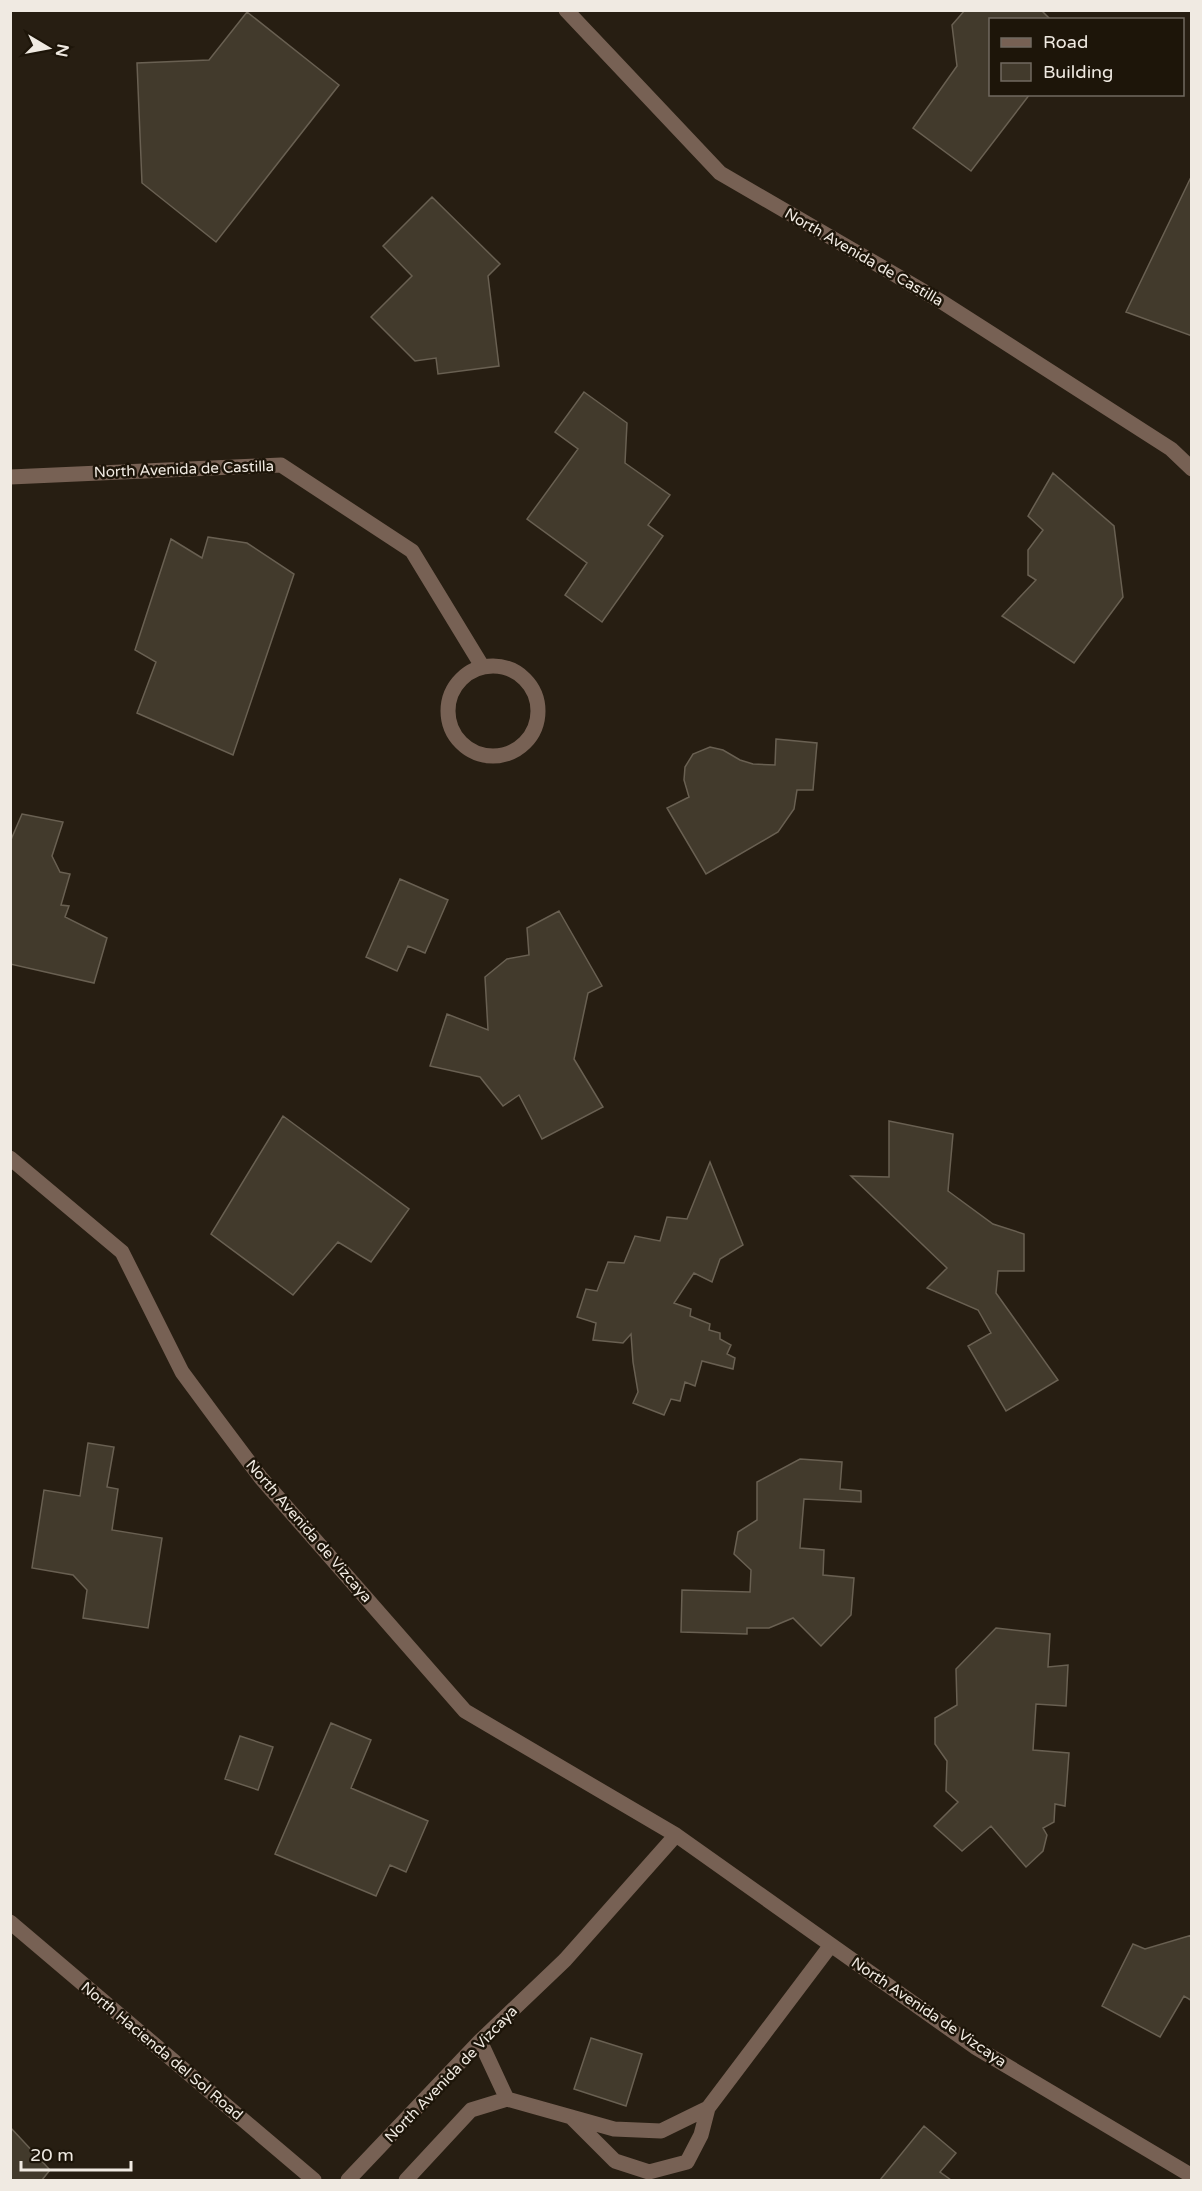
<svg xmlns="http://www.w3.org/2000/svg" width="1202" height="2191" font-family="'Varela Round',sans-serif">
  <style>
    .building { fill: #423a2c; stroke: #696052; stroke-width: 1.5 }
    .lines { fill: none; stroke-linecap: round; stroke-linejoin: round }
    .minor { stroke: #776154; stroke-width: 15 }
    .labels { text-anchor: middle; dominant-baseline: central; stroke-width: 5; stroke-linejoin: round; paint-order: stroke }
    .street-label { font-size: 15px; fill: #f0eae2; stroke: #1d1509 }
  </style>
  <rect width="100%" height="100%" fill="#271e12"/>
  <!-- building -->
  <path class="building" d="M965 10H1041L1051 20H990V94H1030L971 171 913 128 957 66 952 25Z
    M247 12 339 85 216 242 142 183 137 63 209 60Z
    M1192 175V336L1126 312Z
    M432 197 500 264 488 276 499 366 438 374 436 358 415 361 371 317 412 276 383 246Z
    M584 392 627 423 625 463 670 495 648 525 663 536 602 622 565 595 587 563 527 519 578 449 555 432Z
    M1053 473 1114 526 1123 597 1074 663 1002 616 1036 580 1028 575V550L1043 530 1028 516Z
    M208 537 247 543 294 574 233 755 137 713 156 662 135 650 171 539 202 558Z
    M776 739 817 743 813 790H797L794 809 778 832 706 874 667 808 689 797 684 780 685 767 693 754 710 747 723 750 740 760 753 764 775 765Z
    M22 814 63 822 52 856 60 872 70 874 61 905 69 906 65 917 107 938 94 983 10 964V842Z
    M400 879 448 900 425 953 408 946 397 971 366 957Z
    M559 911 602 986 588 993 574 1059 603 1107 542 1139 519 1095 503 1106 480 1077 430 1066 447 1014 488 1030 485 977 507 959 529 955 527 928Z
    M283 1116 409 1209 371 1262 338 1242 293 1295 211 1234Z
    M889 1121 953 1134 948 1191 993 1224 1024 1234V1271H998L996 1293 1058 1380 1006 1411 968 1346 991 1333 978 1310 927 1288 947 1268 851 1176 889 1177Z
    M710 1162 743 1245 720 1259 712 1282 694 1273 674 1303 691 1309 690 1316 710 1324 709 1330 720 1333V1339L731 1345 727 1354 735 1358 733 1369 702 1361 695 1386 685 1382 680 1401 671 1399 664 1415 633 1403 638 1392 633 1362 631 1334 623 1343 593 1340 596 1323 577 1317 586 1289 597 1291 608 1262 624 1263 635 1236 660 1241 667 1217 687 1219Z
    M88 1443 114 1447 107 1487 118 1489 112 1530 162 1538 148 1628 83 1618 87 1590 73 1575 32 1568 44 1490 80 1496Z
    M800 1459 842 1462 840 1489 861 1491V1502L804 1499 800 1548 824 1550 823 1575 854 1578 851 1615 821 1646 793 1618 769 1628H747V1634L681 1632 682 1590 750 1592 751 1570 734 1554 738 1532 757 1520V1482Z
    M996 1628 1050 1634 1048 1667 1068 1665 1066 1706 1036 1704 1033 1750 1069 1753 1065 1806 1055 1804 1054 1822 1043 1828 1047 1835 1043 1851 1026 1867 991 1826 962 1851 934 1826 958 1802 946 1791 947 1761 935 1744V1718L957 1705 956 1669Z
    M331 1723 371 1740 351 1788 428 1821 406 1872 390 1865 376 1896 275 1854Z
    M240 1736 273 1747 258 1790 225 1779Z
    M1192 1935V2001L1184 1996 1160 2037 1102 2006 1133 1944 1145 1949Z
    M591 2038 642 2054 626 2106 574 2089Z
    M924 2126 956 2153 940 2172 951 2180H880Z
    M10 2127 50 2170 42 2180H10Z"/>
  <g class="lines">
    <!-- minor -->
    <path class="minor" d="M566 10 720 173 942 302 1171 449 1192 469
      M10 477 281 465 412 551 482 666
      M448 711a45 45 0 1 1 90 0a45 45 0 1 1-90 0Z
      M10 1158 122 1252 182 1372 216 1418 261 1478 465 1711 676 1835 975 2047 1192 2176
      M10 1922 314 2180
      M480 2041 507 2099
      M571 2117 615 2161 649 2172 687 2162 701 2135 708 2108 831 1945
      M348 2180 480 2041 565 1960 676 1835
      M406 2180 471 2110 507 2099 614 2129 661 2131 708 2108"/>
  </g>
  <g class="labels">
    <!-- street labels -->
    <g class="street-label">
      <text transform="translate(864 257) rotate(30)">North Avenida de Castilla</text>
      <text transform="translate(184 469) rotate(-2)">North Avenida de Castilla</text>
      <text transform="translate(309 1531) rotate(49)">North Avenida de Vizcaya</text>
      <text transform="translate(929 2012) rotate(34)">North Avenida de Vizcaya</text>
      <text transform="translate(162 2051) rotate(40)">North Hacienda del Sol Road</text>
      <text transform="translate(451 2074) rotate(-46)">North Avenida de Vizcaya</text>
    </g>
  </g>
  <!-- border -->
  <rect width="1202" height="2191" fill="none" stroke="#f0eae2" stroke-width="24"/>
  <!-- legend -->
  <rect x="989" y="18" width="195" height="78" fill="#1d1509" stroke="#716a60" stroke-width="1.5"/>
  <rect x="1001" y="38" width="30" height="9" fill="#776154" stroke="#716a60" stroke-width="1.5"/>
  <text x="1043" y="48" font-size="18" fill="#f0eae2">Road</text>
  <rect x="1001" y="63" width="30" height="18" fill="#423a2c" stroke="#716a60" stroke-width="1.5"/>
  <text x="1043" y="78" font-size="18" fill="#f0eae2">Building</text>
  <!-- north arrow -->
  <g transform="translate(48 48) rotate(100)" stroke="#1d1509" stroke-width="4.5" paint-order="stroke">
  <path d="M0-4.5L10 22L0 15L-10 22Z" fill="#f0eae2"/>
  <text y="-9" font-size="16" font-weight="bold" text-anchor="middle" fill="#f0eae2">N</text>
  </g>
  <!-- scale -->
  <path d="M21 2161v9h110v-9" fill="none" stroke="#f0eae2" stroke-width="3"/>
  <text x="30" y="2161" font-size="18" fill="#f0eae2" stroke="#1d1509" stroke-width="4.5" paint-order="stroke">20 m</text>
</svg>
